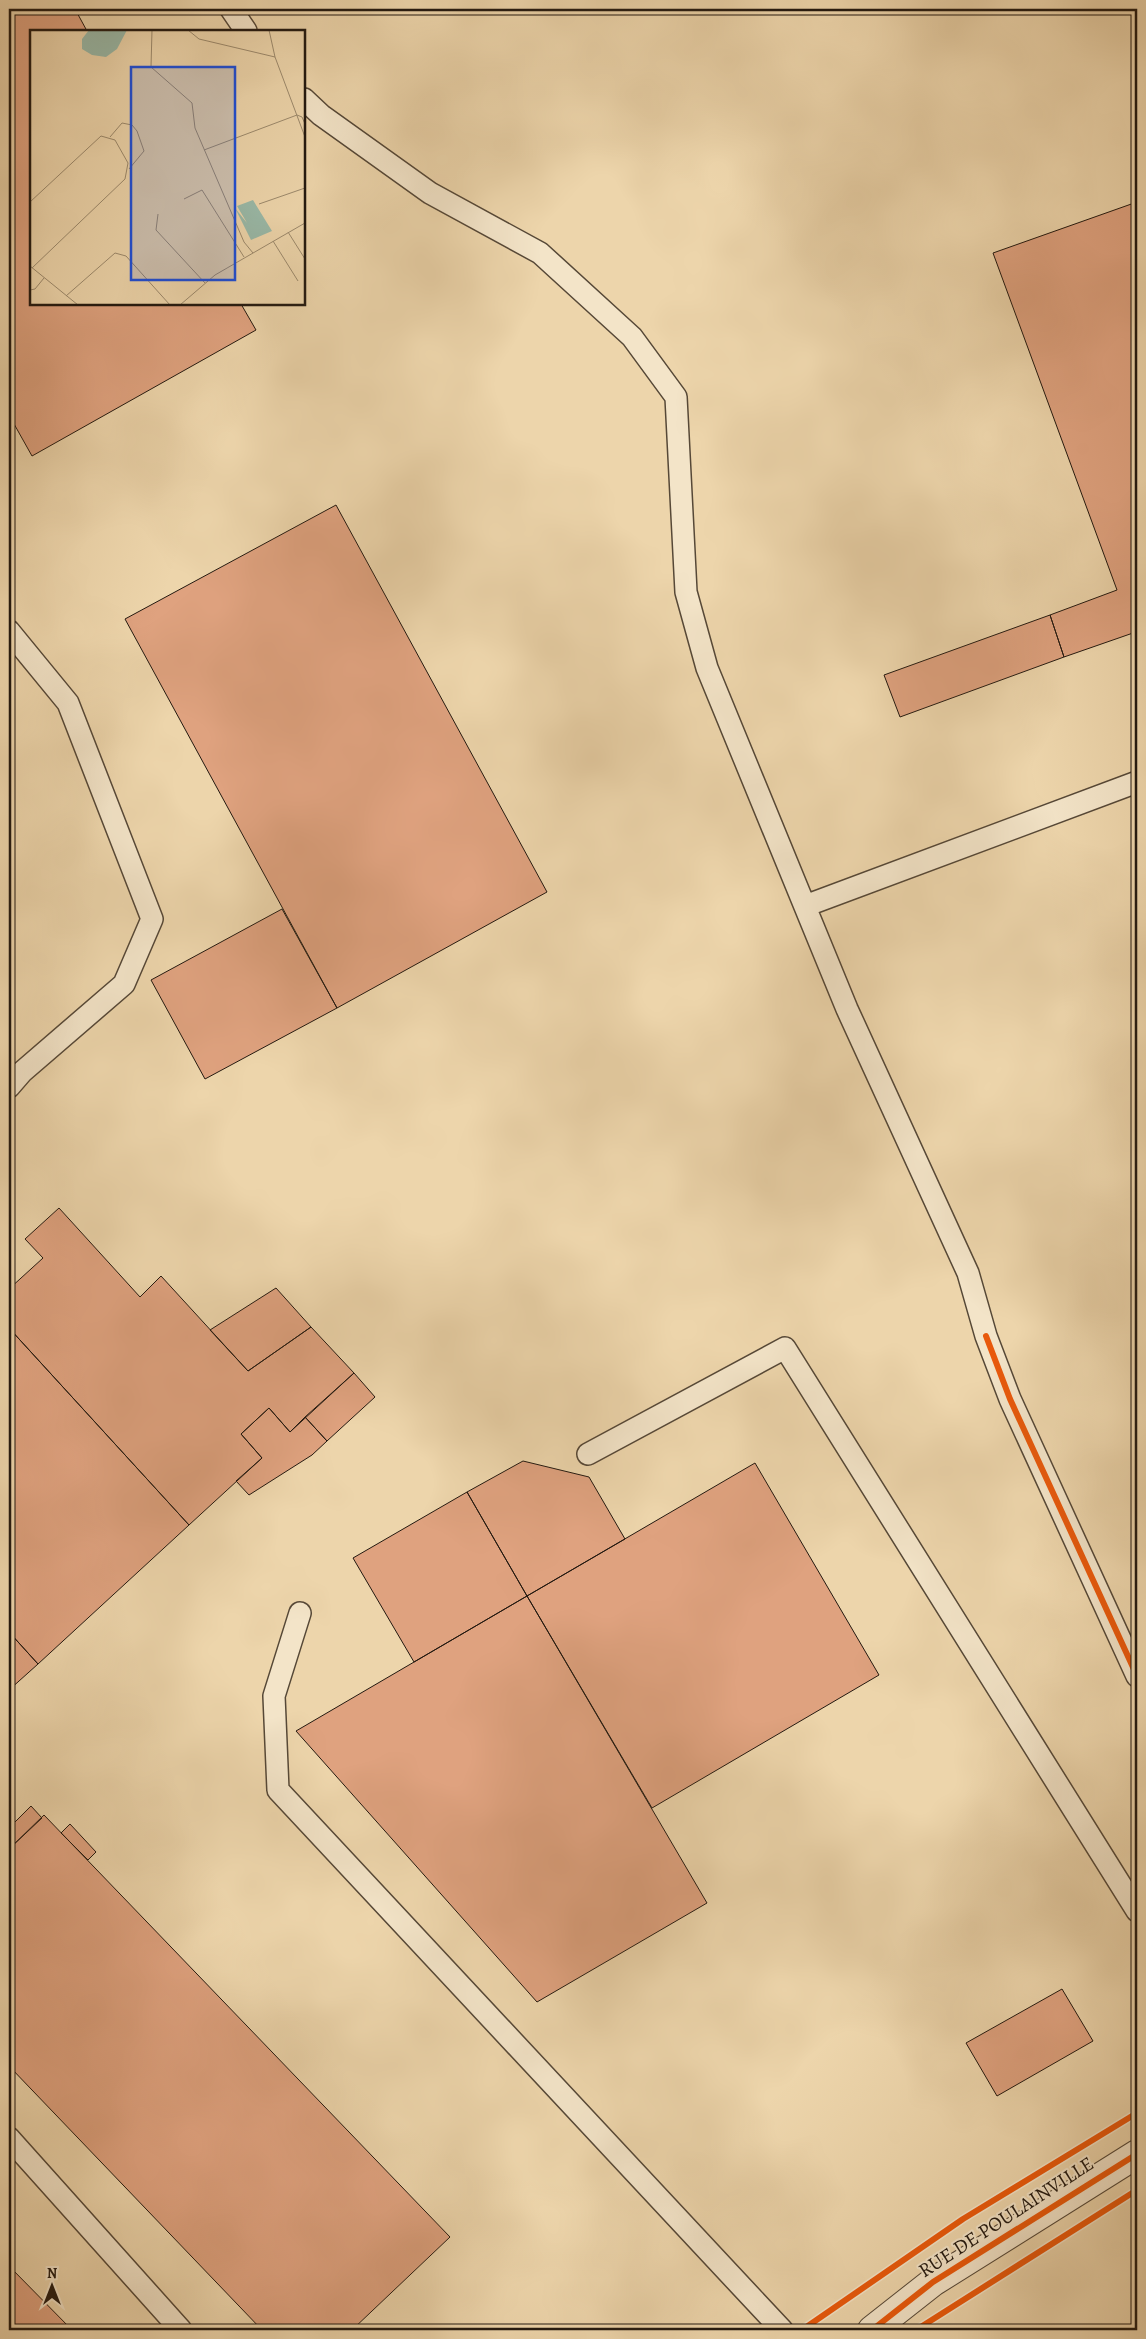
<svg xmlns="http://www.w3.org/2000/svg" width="1146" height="2339" font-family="Alegreya,serif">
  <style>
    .building { fill: #dfa27f; stroke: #231910 }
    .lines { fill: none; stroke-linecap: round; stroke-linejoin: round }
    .service-casing { stroke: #564837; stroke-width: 24 }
    .tertiary-casing { stroke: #564837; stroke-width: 30 }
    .service { stroke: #f3e4c8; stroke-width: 21 }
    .tertiary { stroke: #f3e4c8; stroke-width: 28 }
    .cycleway-casing { stroke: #f3e4c8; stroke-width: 9 }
    .cycleway { stroke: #e8590c; stroke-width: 6 }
    .labels { text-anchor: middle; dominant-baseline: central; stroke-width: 4; stroke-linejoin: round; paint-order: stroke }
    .street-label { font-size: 20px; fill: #231910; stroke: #f3e4c8 }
    .inset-road { fill: none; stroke: #9c8a6d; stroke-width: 1 }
    .view { fill: #1d4ed8; fill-opacity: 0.15; stroke: #1d4ed8; stroke-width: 2.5 }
    .inset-edge { fill: none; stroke: #231910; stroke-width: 2.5 }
  </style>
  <rect width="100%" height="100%" fill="#edd5ab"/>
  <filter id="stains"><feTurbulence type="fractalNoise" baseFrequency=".004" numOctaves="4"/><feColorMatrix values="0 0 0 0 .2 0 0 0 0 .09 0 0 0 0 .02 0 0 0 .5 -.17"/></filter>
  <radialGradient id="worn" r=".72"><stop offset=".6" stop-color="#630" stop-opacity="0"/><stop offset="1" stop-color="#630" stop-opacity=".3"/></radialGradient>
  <!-- building -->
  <path class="building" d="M9 9H75L87 31H31V304H241L256 330 32 456 9 415Z
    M1137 202V643L1133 633 1064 657 1050 615 1117 590 993 253Z
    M336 505 547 892 337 1008 125 619Z
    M1050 615 1064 657 900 717 884 675Z
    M282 909 337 1008 205 1079 151 980Z
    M59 1208 140 1297 161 1276 248 1371 311 1327 354 1373 290 1432 269 1408 241 1434 262 1458 189 1525 9 1328V1289L43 1258 25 1239Z
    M276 1288 311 1327 248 1371 210 1330Z
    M9 1328 189 1525 38 1664 9 1632Z
    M354 1373 375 1397 327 1441 305 1417Z
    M269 1408 290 1432 305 1417 327 1441 312 1455 249 1495 236 1481 262 1458 241 1434Z
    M523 1461 589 1477 625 1539 527 1596 467 1492Z
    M755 1463 879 1675 652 1808 527 1596Z
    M467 1492 527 1596 414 1662 353 1558Z
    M527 1596 707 1903 537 2002 296 1731Z
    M9 1632 38 1664 9 1690Z
    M31 1806 42 1818 9 1849V1828Z
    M44 1815 450 2237 352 2330H262L9 2066V1849Z
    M70 1824 96 1852 88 1860 61 1833Z
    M1062 1989 1093 2041 997 2096 966 2043Z
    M9 2266 72 2330H9Z"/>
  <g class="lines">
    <!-- service casing -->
    <g class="service-casing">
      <path id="service" d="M231 9 246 31
        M304 99 321 115 430 193 540 253 632 337 676 397 686 592 707 668 847 1009 968 1273 986 1336 1010 1399 1137 1676
        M9 631 68 703 152 919 124 984 22 1072 9 1087
        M805 906 1137 782
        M588 1454 785 1348 1137 1911
        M300 1613 274 1696 278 1790 782 2330
        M9 2138 181 2330"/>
    </g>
    <!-- tertiary casing -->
    <g class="tertiary-casing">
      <path id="tertiary" d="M872 2330 933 2282 1137 2154"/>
    </g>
    <!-- service -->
    <use href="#service" class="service"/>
    <!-- tertiary -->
    <use href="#tertiary" class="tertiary"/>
    <!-- cycleway casing -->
    <g class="cycleway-casing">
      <path id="cycleway" d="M986 1336 1010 1399 1137 1676
        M802 2330 963 2219 1137 2113
        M872 2330 933 2282 1137 2154
        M916 2330 1137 2190"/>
    </g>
    <!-- cycleway -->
    <use href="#cycleway" class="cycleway"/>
  </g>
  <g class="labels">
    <!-- street labels -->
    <g class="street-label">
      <text transform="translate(1006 2217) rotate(-33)">RUE DE POULAINVILLE</text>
    </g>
  </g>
  <!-- overview -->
  <g transform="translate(30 30)">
    <rect width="275" height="275" fill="#edd5ab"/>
    <path d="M59 0H97L87 19 76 27 62 25 52 19V9ZM223 170 242 201 221 210 205 178 217 193 207 176Z" fill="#99b9a8"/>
    <path class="inset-road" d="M122 0 121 37 162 73 165 98 214 212 223 223M158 0 169 9 245 27 275 107M239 0 245 27M80 107 92 93 102 95 107 101 114 121 99 139M174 120 267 85 272 87 275 94M154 169 172 160 214 227M0 172 71 106 85 110 98 133 95 149 2 238M229 174 275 158M128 184 126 200 175 253M258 202 275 229M243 211 268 251M0 236 48 275M0 260 5 259 14 248M36 266 85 223 96 226 140 275M150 275 185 245 275 193"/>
    <path class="view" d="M101 37H205V250H101Z"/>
    <rect width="275" height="275" class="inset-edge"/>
  </g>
  <!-- margin -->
  <rect width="1146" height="2339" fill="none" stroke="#edd5ab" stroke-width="30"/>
  <rect x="10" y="10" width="1126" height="2319" fill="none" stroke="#231910" stroke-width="2.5"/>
  <rect x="15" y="15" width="1116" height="2309" fill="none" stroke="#231910"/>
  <!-- north arrow -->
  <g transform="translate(52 2286)" stroke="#f3e4c8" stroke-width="4" paint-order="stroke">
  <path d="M0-4L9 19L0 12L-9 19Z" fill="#231910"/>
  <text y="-8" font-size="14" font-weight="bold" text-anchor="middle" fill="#231910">N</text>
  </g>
  <rect width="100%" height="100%" filter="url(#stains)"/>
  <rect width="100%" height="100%" fill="url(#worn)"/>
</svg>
